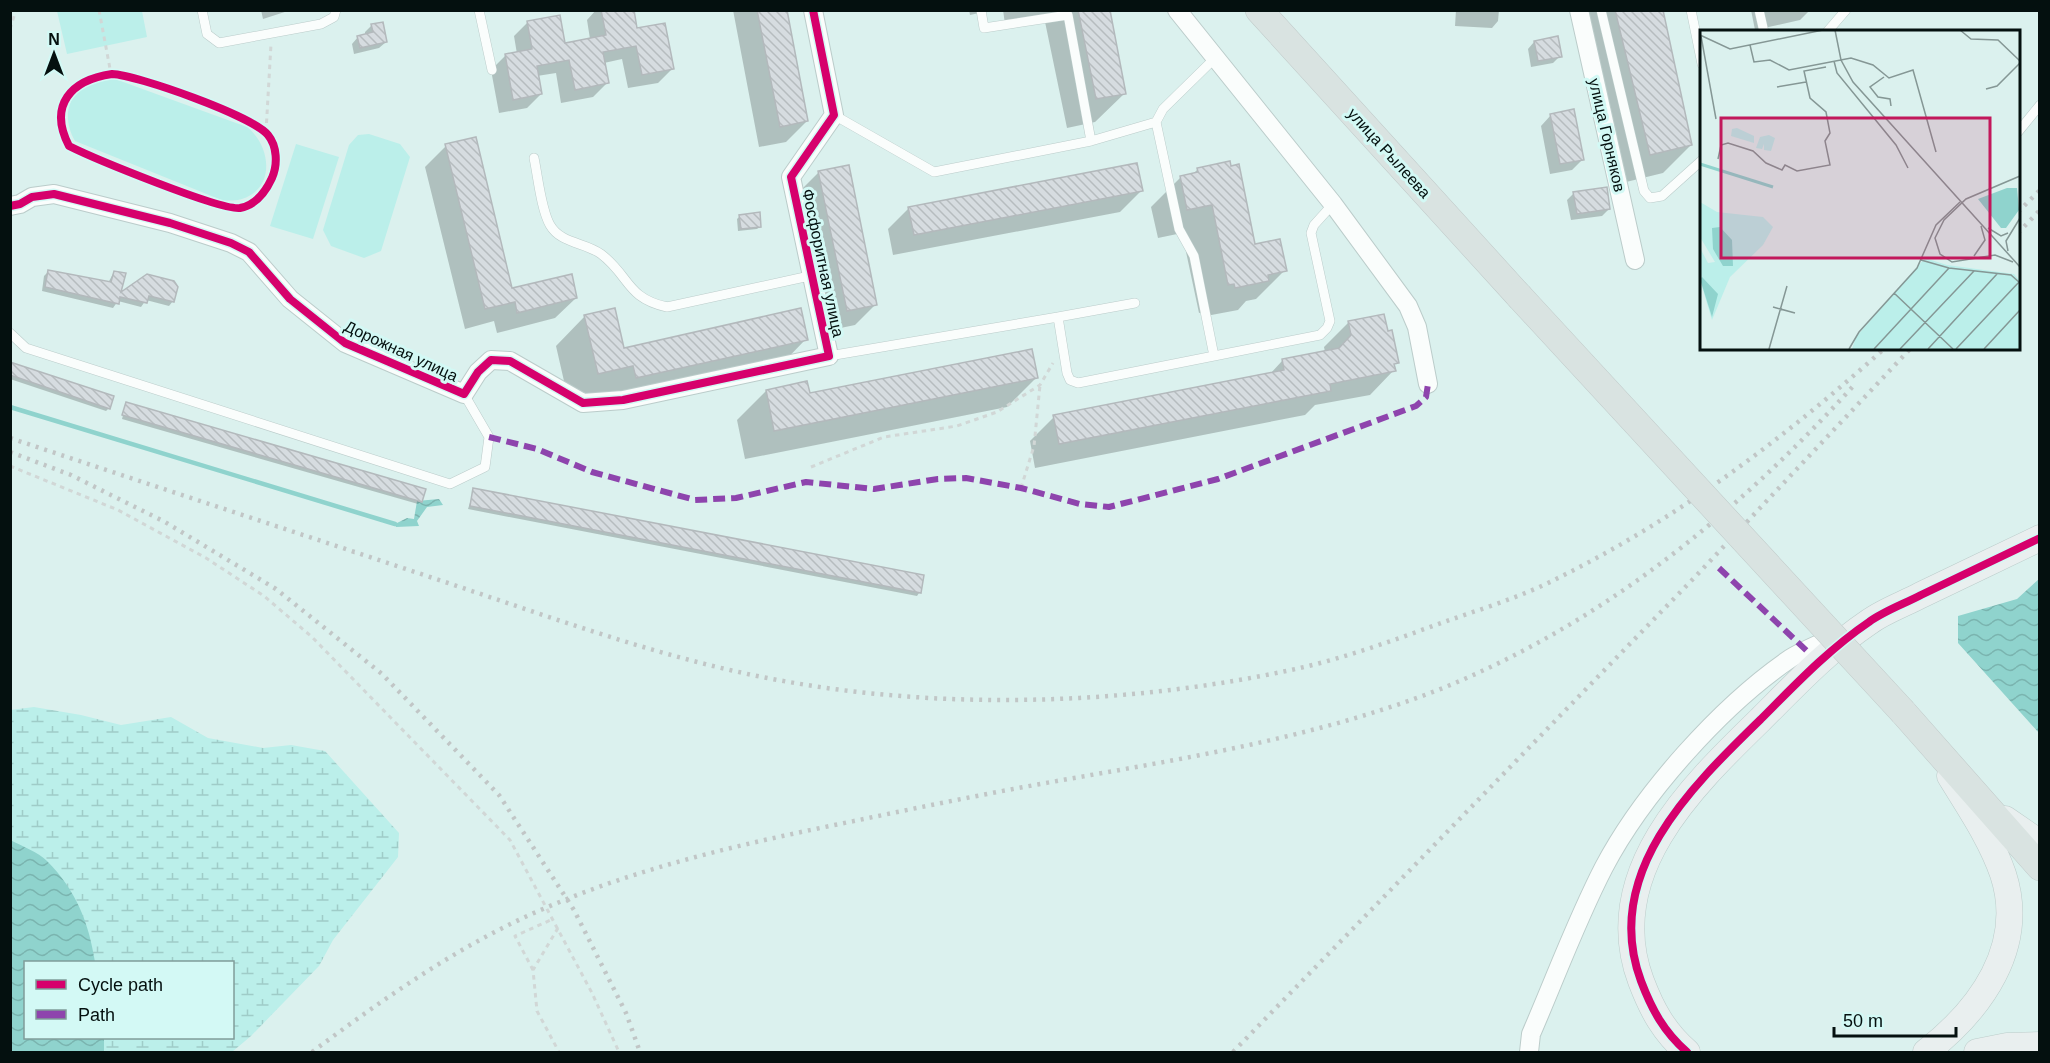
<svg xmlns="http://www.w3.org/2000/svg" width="2050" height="1063" font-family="Helvetica,sans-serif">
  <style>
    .green { fill: #bbefea }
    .wetland { fill: url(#wetland-marsh); fill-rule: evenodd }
    .water { fill: url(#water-waves) }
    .shadow { fill: #0003 }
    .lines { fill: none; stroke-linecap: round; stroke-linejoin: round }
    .stream { stroke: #8fd3cd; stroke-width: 4.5 }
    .building { fill: url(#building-back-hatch); stroke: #b3b9bc; stroke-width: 1.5 }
    .lane-casing { stroke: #bbccca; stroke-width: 10 }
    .street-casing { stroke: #bbccca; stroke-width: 20 }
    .secondary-casing { stroke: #bbccca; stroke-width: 27 }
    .primary-casing { stroke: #c0cac9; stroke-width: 28 }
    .path { stroke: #d1d7d6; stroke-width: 3; stroke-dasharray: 4.5 4.5; stroke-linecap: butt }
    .lane { stroke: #fafdfc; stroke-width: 9 }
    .street { stroke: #fafdfc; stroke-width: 18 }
    .secondary { stroke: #e9efef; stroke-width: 26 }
    .primary { stroke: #d9e3e1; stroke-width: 27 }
    .rail { stroke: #c1c6c6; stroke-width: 4.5; stroke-dasharray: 3 6; stroke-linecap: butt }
    .primary-bridge-casing { stroke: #c0cac9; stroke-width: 28; stroke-linecap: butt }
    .primary-bridge { stroke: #d9e3e1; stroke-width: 27 }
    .quiet { stroke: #8e44ad; stroke-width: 6; stroke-dasharray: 12 6; stroke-linecap: butt }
    .cycleway-casing { stroke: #d3f9f5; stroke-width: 11 }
    .cycleway { stroke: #d6006c; stroke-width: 8 }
    .labels { text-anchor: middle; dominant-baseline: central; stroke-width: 6; stroke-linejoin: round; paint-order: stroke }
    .street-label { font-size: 16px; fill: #04100f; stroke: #d3f9f5 }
    .inset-river { fill: none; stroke: #8fd3cd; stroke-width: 3 }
    .inset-road { fill: none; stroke: #859795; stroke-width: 1.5 }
    .view { fill: #c2185b; fill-opacity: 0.15; stroke: #c2185b; stroke-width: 3 }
    .inset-edge { fill: none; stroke: #04100f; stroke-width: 3 }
  </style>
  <defs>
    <pattern id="wetland-marsh" width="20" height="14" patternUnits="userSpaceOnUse" patternTransform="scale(1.5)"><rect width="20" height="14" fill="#bbefea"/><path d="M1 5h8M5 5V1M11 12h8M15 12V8" fill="none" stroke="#9fccc8"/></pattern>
    <pattern id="water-waves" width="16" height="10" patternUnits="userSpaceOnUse" patternTransform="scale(1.5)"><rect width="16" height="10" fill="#8fd3cd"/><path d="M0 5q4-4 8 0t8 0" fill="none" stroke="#7ab4af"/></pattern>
    <pattern id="building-back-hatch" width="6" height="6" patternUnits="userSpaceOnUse" patternTransform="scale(1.5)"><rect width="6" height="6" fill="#d6dce0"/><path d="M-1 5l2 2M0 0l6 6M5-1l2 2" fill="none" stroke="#b6bcbf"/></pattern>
  </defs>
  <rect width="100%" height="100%" fill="#dbf1ee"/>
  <!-- green -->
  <path class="green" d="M57 11H142L147 37 67 54Z
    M115 79 247 127C271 146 276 188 242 199 237 201 229 200 224 201L75 141C56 107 77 79 115 79Z
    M369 134 400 144 410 157 381 251 364 258 331 246 323 230 349 145 358 135Z
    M296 144 339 157 313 239 270 226Z"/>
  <!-- wetland -->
  <path class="wetland" d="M34 707 81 715 121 725 171 717 208 738 263 748 291 745 325 751 399 833 398 857 333 940 319 966 251 1036 232 1052H11L10 710ZM26 962H232V1038H26Z"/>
  <!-- water -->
  <path class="water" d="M439 499 443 505 427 507 417 521 419 526 396 527 395 524 407 518 414 519 417 501Z
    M2039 579H2040L2039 733 1958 643V616L2017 599Z
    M10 840C22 846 38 852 47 861 76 890 89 923 95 962H26V1038H104V1052H11Z"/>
  <!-- shadow -->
  <path class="shadow" d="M261 10H291L263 19Z
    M596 10H633L636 30 672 69 658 83 628 88 622 59 604 63 607 83 593 97 561 103 556 73 537 76 541 94 527 108 499 113 491 70 505 56 517 54 514 36 528 22 564 44 590 39 587 20Z
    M733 10H785L807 121 786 142 759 147Z
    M969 10H993L970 15Z
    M1003 10H1108L1125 93 1095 122 1067 128 1044 17 1005 24Z
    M1456 10H1499L1498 21 1492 28 1455 26Z
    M1581 10H1661L1691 145 1663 173 1622 183Z
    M1751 10H1810L1800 20 1755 30Z
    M382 23 386 42 379 48 354 54 352 44 358 37 365 35V32L371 26Z
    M1534 42 1560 56 1553 63 1531 67 1528 49Z
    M1551 115 1582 160 1572 170 1550 174 1541 126Z
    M446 146 511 290 576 298 555 318 497 333 494 321 465 329 425 167Z
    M1230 167 1254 246 1285 270 1256 299 1246 301 1238 310 1206 316 1205 312 1199 313 1182 233 1158 238 1151 207 1181 177 1192 175 1198 169Z
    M819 172 876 304 855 325 826 331 798 193Z
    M1141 191 1120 212 893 255 888 229 909 208Z
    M1574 193 1609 209 1602 216 1571 220 1567 200Z
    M740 216 760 226 757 229 738 231 737 219Z
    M48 272 108 283 114 272 119 295 176 287 173 301 169 306 146 300 141 307 118 301 113 308 42 291 44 276Z
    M585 316 623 350 806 339 777 369 569 403 556 346Z
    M1349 322 1397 362 1393 366 1394 370 1370 395 1315 405 1305 415 1035 468 1030 441 1054 417 1269 375 1282 361 1325 352 1324 347Z
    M10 363 109 408 106 411 10 379Z
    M1036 378 1007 407 745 459 737 420 766 391 809 395Z
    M126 404 421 501 418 504 122 419Z
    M474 490 919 593 917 596 468 509Z"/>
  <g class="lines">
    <!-- stream -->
    <path class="stream" d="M10 407 395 524"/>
  </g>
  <!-- building -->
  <path class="building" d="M601 10H634L637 28 665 23 674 69 642 75 636 46 603 52 609 83 575 90 569 60 537 66 542 94 513 100 505 54 532 49 527 21 560 15 565 43 606 35Z
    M757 10H787L808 121 780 127Z
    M1078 10H1110L1126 94 1096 99Z
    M1615 10H1663L1692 145 1650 155Z
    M383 22 387 42 360 48 357 36 373 32 371 24Z
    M1558 36 1562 57 1538 61 1534 41Z
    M1574 109 1584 160 1560 164 1550 114Z
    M476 137 512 288 572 274 577 298 517 313 515 302 485 309 445 144Z
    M1230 161 1231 166 1239 164 1255 244 1280 239 1287 271 1268 275 1269 281 1235 288 1234 284 1228 285 1212 205 1187 210 1180 176 1198 172 1197 168Z
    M1137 163 1143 191 914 235 908 207Z
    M849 165 877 305 847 311 818 171Z
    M1607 187 1610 209 1577 214 1573 192Z
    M760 212 761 227 741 229 739 215Z
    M48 270 111 282 114 271 126 273 121 292 147 274 174 281 178 287 174 302 149 296 147 303 120 297 119 304 45 287Z
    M615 308 624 348 801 308 808 340 636 378 633 366 598 374 584 315Z
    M1384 314 1388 331 1392 330 1399 363 1394 364 1396 371 1330 384 1331 391 1059 444 1053 415 1284 370 1282 359 1339 348 1351 335 1348 321Z
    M1032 349 1038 378 774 431 766 390 807 381 810 393Z
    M10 362 114 396 110 409 10 375Z
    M126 402 426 489 422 502 122 415Z
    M473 488 924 575 921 593 470 506Z"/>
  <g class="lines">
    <!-- lane casing -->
    <g class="lane-casing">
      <path id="lane" d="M202 10 207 34 219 43 321 24 334 17 336 10
        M479 10 492 70
        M981 10 984 28 1068 15 1091 141
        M1601 10 1644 191 1650 198 1662 196 1702 160
        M1691 10 1702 64
        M1759 10 1764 32
        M1827 32 1846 10
        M1214 59 1163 109 1156 122 1179 229 1194 256 1214 356 1320 335 1327 328 1330 321 1311 233 1314 225 1333 204
        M834 115 934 172 1091 141 1156 122
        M2018 132 2040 105
        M534 158C538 177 541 209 550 225 561 244 585 242 601 254 630 276 626 298 667 307L814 275
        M1058 317 1135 303
        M10 333 26 348 450 484 485 467 489 437 464 394
        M829 356 1058 317 1067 373 1070 380 1078 383 1214 356"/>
    </g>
    <!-- street casing -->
    <g class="street-casing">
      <path id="street" d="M1177 10 1333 204 1408 306 1417 327 1428 384
        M1579 10 1635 260
        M10 206 20 204 32 197 54 194 170 223 231 243 249 252 290 299 345 343 464 394 478 372 491 360 510 361 583 403 623 400 829 356 791 177 834 115 813 10
        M1529 1052 1531 1034C1555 979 1576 921 1604 867 1643 793 1722 705 1791 658 1806 649 1824 642 1840 635"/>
    </g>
    <!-- secondary casing -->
    <g class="secondary-casing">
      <path id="secondary" d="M2005 819 2040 843
        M1687 1052C1664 1032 1652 1010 1641 981 1601 874 1691 787 1761 719 1795 685 1829 649 1869 622 1884 611 1904 604 1921 595 1961 576 2000 557 2040 538
        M1926 1052C1980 1010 2027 947 2003 874 1991 839 1969 807 1950 776
        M1977 1052 2007 1046 2040 1045"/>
    </g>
    <!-- primary casing -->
    <g class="primary-casing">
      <path id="primary" d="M1259 10 1519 296
        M1903 712 2040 867"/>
    </g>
    <!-- path -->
    <path class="path" d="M99 10 111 74
      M10 29 16 10
      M266 132 271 44
      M10 466 118 510 206 558 264 596 312 637 510 840 592 993 619 1052
      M811 467 884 437 957 426 997 412 1040 385 1053 363
      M1021 488 1034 446 1040 385
      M558 928 533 970 537 1011 559 1052
      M533 970 515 936 553 919"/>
    <!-- lane -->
    <use href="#lane" class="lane"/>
    <!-- street -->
    <use href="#street" class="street"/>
    <!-- secondary -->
    <use href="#secondary" class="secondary"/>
    <!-- primary -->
    <use href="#primary" class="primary"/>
    <!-- rail -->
    <path class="rail" d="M2018 212 2040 190
      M2018 233 2040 210
      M10 438C157 487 304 535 451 584 562 621 673 662 789 682 953 711 1138 704 1300 668 1348 657 1397 639 1444 622 1481 609 1521 597 1556 579 1676 520 1786 437 1885 348
      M10 452 71 475 165 522 276 589 382 674 499 795 574 910 626 1013 640 1052
      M312 1052C378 1003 448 953 523 918 628 869 741 844 854 821 921 807 989 793 1057 781 1187 758 1319 737 1443 688 1605 622 1740 511 1856 383
      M1233 1052 1694 578 1911 348"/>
    <!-- primary-bridge casing -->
    <g class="primary-bridge-casing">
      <path id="primary-bridge" d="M1519 296 1903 712"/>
    </g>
    <!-- primary-bridge -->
    <use href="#primary-bridge" class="primary-bridge"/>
    <!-- quiet -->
    <path class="quiet" d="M489 437 537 449 592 472 695 500 736 498 806 482 874 489 938 479 966 478 1021 488 1080 504 1109 507 1218 479 1416 406 1426 397 1428 384
      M1719 568 1807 651"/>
    <!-- cycleway casing -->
    <g class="cycleway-casing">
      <path id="cycleway" d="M112 74C137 75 253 116 268 135 277 146 278 164 272 178 266 191 256 205 240 208 221 211 93 158 69 146 48 105 71 80 112 74Z
        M10 206 20 204 32 197 54 194 170 223 231 243 249 252 290 299 345 343 464 394 478 372 491 360 510 361 583 403 623 400 829 356 791 177 834 115 813 10
        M1687 1052C1664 1032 1652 1010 1641 981 1601 874 1691 787 1761 719 1795 685 1829 649 1869 622 1884 611 1904 604 1921 595 1961 576 2000 557 2040 538"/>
    </g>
    <!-- cycleway -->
    <use href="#cycleway" class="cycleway"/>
  </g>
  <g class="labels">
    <!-- street labels -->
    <g class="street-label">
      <text transform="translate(1607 135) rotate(77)">улица Горняков</text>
      <text transform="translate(1389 153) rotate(48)">улица Рылеева</text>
      <text transform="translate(823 263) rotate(78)">Фосфоритная улица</text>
      <text transform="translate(401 351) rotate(25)">Дорожная улица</text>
    </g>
  </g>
  <!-- overview -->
  <g transform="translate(1700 30)">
    <rect width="320" height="320" fill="#dbf1ee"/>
    <path d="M37 98 54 106V113L31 106 32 99ZM69 105 75 108 71 121 64 120V114L62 119 56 118 60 107ZM225 228 247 235 314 244 319 250V319H152L156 307Z" fill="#bbefea"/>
    <path d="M0 172 17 182 63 187 73 197 63 215 30 247 12 290 0 250V218L8 233 15 232 0 207Z" fill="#bbefea"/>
    <path d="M307 158H317L319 180 306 198H301L278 169ZM20 197 32 210 33 236H23L13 219 12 198ZM2 247 18 264 12 287 0 249Z" fill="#8fd3cd"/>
    <path class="inset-river" d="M0 134 73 157"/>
    <path class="inset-road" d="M135 0 141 30 153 52 320 237M260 0 271 9 298 10 320 31M0 5 30 19 123 0M1 6 16 89M50 15 54 32 70 30 89 40 151 28 173 35 189 48 213 40 236 122M134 31 137 43 196 115 208 138M184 47 170 57 178 67 190 69 191 76M77 57 106 52M286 59 297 56 320 33M18 129 21 115 28 113 53 121 66 133 82 140 85 135 97 141 130 135 125 111 130 103 126 82 110 68 104 41 126 37M288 198 301 206 308 203M308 221 306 211 320 188M274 226 285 210 281 196M221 230 249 238 311 245 320 253M313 232 295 225 252 232 240 224 235 208 244 190 266 169 320 146M194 263 253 319M73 277 95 283M69 319 87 256M149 319 159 302 217 238 236 195 260 172M174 319 249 238M200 319 274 241M228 319 297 244M256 319 319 252M284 319 320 280"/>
    <path class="view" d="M21 88H290V228H21Z"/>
    <rect width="320" height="320" class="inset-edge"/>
  </g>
  <!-- border -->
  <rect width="2050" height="1063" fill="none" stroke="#04100f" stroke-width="24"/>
  <!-- legend -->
  <rect x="24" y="961" width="210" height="78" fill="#d3f9f5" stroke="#809c99" stroke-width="1.5"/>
  <rect x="36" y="980" width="30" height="9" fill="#d6006c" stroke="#809c99" stroke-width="1.5"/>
  <text x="78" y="991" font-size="18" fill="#04100f">Cycle path</text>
  <rect x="36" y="1010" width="30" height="9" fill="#8e44ad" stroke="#809c99" stroke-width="1.5"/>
  <text x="78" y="1021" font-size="18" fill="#04100f">Path</text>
  <!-- north arrow -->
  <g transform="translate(54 54)" stroke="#d3f9f5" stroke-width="4.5" paint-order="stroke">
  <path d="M0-4.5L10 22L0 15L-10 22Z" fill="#04100f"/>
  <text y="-9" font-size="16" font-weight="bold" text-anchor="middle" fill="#04100f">N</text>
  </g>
  <!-- scale -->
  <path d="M1834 1027v9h122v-9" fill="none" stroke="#04100f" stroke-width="3"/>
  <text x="1843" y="1027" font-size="18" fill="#04100f" stroke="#d3f9f5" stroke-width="4.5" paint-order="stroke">50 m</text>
</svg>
